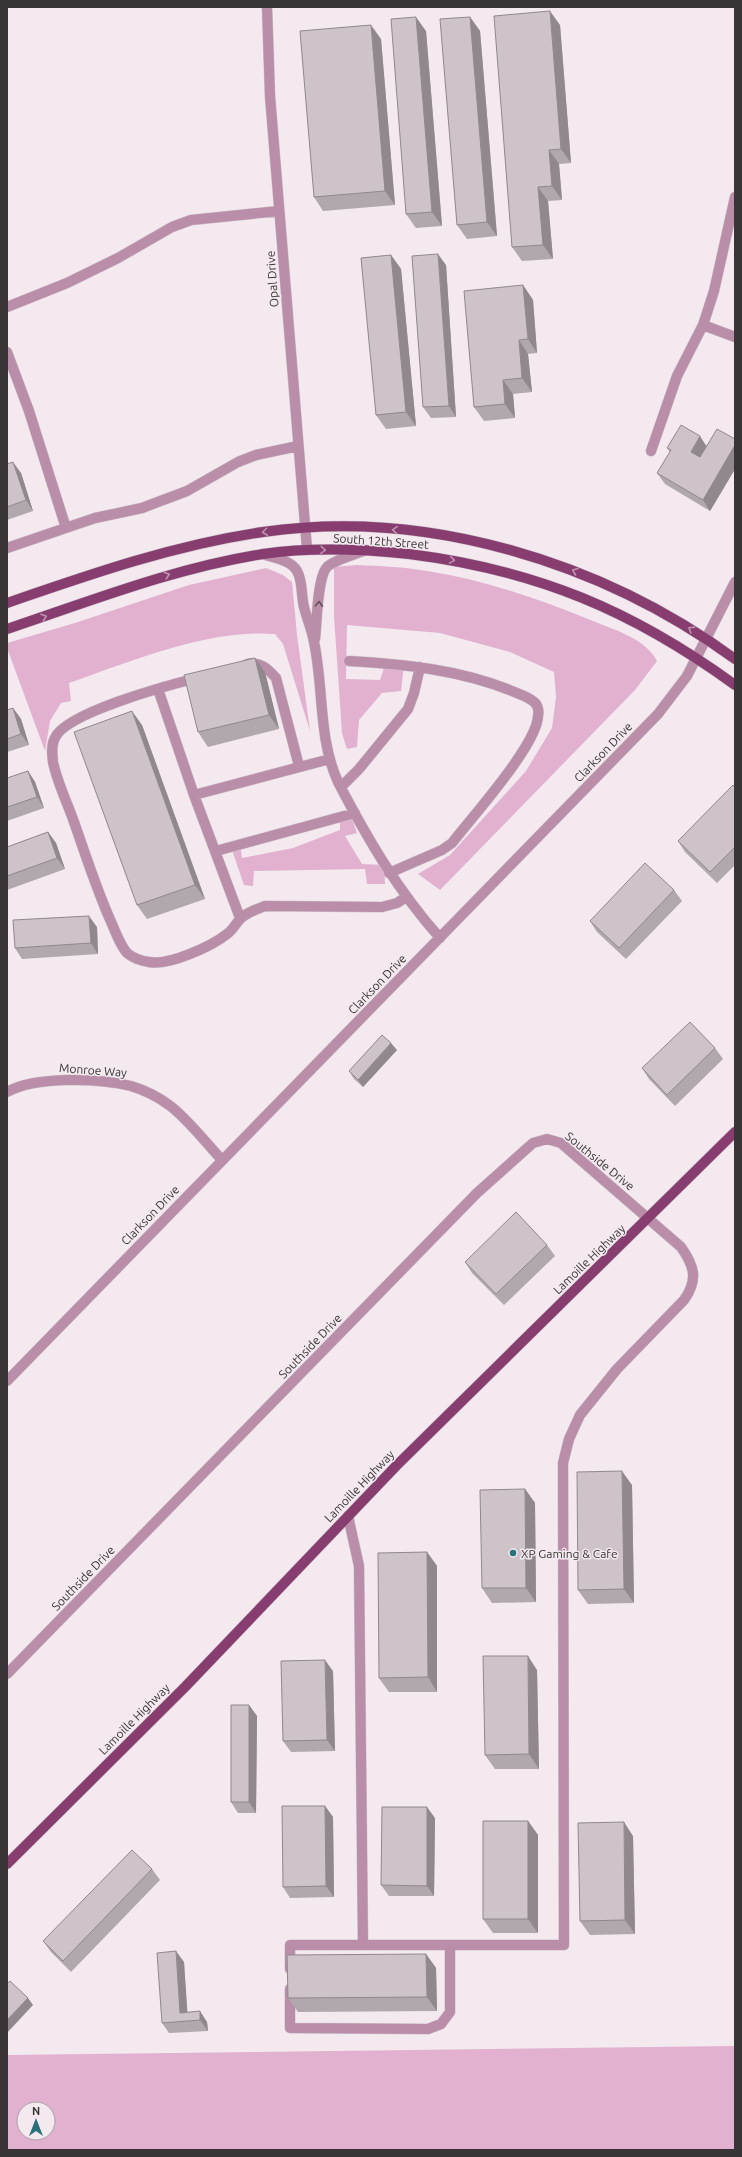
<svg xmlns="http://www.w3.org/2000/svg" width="742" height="2157" font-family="Ubuntu,sans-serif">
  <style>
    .green { fill: #e1b1cf; fill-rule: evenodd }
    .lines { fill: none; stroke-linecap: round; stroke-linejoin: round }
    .minor-casing { stroke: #cec5ca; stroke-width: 11 }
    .major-casing { stroke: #cec5ca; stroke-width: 11 }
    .minor { stroke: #ba8ea9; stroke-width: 10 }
    .major { stroke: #883d71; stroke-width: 10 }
    .wall { fill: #b0a8ad }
    .shaded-wall { fill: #90888d }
    .building { fill: #cdc3c9; stroke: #90888d }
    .oneway { stroke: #be93b0 }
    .oneway2 { stroke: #605059 }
    .poi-dot { fill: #28717b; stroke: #f3e9ef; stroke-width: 1.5 }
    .labels { text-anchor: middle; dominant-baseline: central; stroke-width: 3; stroke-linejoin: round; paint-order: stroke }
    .street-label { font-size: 12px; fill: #393537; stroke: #f3e9ef }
    .poi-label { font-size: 12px; fill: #393537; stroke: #f3e9ef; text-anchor: start }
  </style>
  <rect width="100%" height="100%" fill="#f3e9ef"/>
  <!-- green -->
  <path class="green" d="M357 565C380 566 404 567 427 571 485 580 539 599 593 621 615 630 646 639 657 661L635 690 440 890 418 874 450 855 526 771 552 728 556 697 554 672 510 652 440 633 347 625 346 679 380 680 384 668 404 665 401 691 382 693 359 720 357 747 347 749 342 733 334 616V567Z
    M266 568 283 575 292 582 297 635 310 731 283 644 275 634C208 629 132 661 69 683L71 701 61 703 50 721 45 751 7 648V643L75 623 189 585Z
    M352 819 357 833 345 836 362 864 384 865 385 884H367L365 869 254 871 253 886 244 885 231 847 240 844 242 858 293 848 340 830V820Z
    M735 2046V2150H7V2055ZM24 2109H48V2133H24Z"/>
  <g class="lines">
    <!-- minor casing -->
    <g class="minor-casing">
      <path id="minor" d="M267 7 270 96 307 549
        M7 307 67 283 118 258 172 227 191 220 279 211
        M703 325 735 337
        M7 352 29 411 66 528
        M651 451 677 376 703 325 714 291 735 197
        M7 548 95 518 142 508 187 491 238 462 256 455 298 446
        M263 554C274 558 291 560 297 571 303 581 301 596 304 607 307 619 312 630 314 642 324 689 318 738 338 782 367 838 398 891 440 938
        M315 639C317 623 317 575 328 566 339 558 354 555 366 550
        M349 661C404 664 461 670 512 691 519 694 529 697 534 702 538 705 539 711 538 716 537 745 472 817 452 843L442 850 389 873
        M247 664C260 661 268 669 276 678L299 766
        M197 678C169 685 65 713 55 738 51 745 52 754 53 762 57 782 67 802 74 822 86 856 97 891 112 924 116 933 120 945 127 953 133 958 142 961 149 962 169 966 212 946 227 934 233 930 236 923 241 918 248 912 257 909 265 906L382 907 397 903 406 897
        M158 689 194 795 240 918
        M341 787 359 769 408 709 414 693 420 667
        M194 795 330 759
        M216 851 355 813
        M7 1092C35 1076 99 1078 131 1086 144 1090 157 1096 169 1105 186 1117 207 1144 222 1160
        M7 1381 658 714 687 676 735 582
        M7 1674 477 1193 533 1143 547 1139 561 1143 681 1247C695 1267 698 1280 684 1300L617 1369 580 1415 569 1439 563 1463 564 1945H363L359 1566 348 1516
        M290 1969V1945H363
        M290 1989V2028L428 2029 441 2024 450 2012V1945"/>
    </g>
    <!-- major casing -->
    <g class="major-casing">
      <path id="major" d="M7 603C91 574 174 545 263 532 427 508 602 562 735 659
        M7 629C91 601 174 568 263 554 311 547 361 549 409 554 536 570 632 610 735 685
        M7 1864 185 1687 397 1465 735 1132"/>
    </g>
    <!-- minor -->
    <use href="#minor" class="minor"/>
    <!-- major -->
    <use href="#major" class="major"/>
  </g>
  <!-- wall -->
  <path class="wall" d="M470 17 480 31 497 236 467 239 457 225Z
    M560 25 571 163 559 164 562 200 548 201 553 259 522 261 512 247Z
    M426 31 442 226 416 228 406 214Z
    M381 39 395 205 323 211 314 197Z
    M391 255 401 269 416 426 386 429 376 415Z
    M446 265 456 417 431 418 423 407Z
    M523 285 533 300 537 353 528 354 532 392 513 394 515 418 484 421 474 407Z
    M735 439V469L710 511 665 484 657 473 670 452 667 448 707 446Z
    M7 464 21 473 33 511 7 520Z
    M265 672 279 729 208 747 198 732Z
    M13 708 21 719 29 745 7 752V710Z
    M142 725 205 899 147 919 137 905Z
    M28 771 35 782 44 808 7 821V778Z
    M735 787V865L717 883 685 852 678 841Z
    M48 832 56 843 65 869 7 890V847Z
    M674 890 682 901 626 959 597 932 590 921Z
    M97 927 98 954 22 959 15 948Z
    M715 1048 723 1059 675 1106 649 1079 642 1068Z
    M397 1050 363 1087 354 1079 349 1071Z
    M547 1245 555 1256 504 1305 472 1273 465 1262Z
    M632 1485 634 1603 588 1604 578 1590Z
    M525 1489 535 1503 536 1602 492 1603 482 1588Z
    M427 1552 437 1566V1692H389L379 1678Z
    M537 1670 539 1769H495L485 1755Z
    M333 1671 335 1751 291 1752 283 1741Z
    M249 1705 257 1716 256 1813H238L231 1802Z
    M325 1806 333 1817 334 1897 290 1898 283 1887Z
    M435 1818 434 1896H389L381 1885Z
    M528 1821 538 1835V1933H493L483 1919Z
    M633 1836 635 1934 590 1935 580 1921Z
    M152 1869 160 1880 71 1972 51 1952 43 1941Z
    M426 1954 436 1968 437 2011 298 2012 288 1998Z
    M184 1962 187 2012 207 2022 208 2031 169 2033 162 2023Z"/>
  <!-- shaded-wall -->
  <path class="shaded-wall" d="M550 11 560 25 571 163 561 149Z
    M416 17 426 31 442 226 432 212Z
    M470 17 480 31 497 236 487 222Z
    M371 25 381 39 395 205 385 191Z
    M549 150 559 164 562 200 552 186Z
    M538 187 548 201 553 259 543 245Z
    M438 254 446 265 456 417 449 406Z
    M391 255 401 269 416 426 406 412Z
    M523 285 533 300 537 353 528 339Z
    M519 340 528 354 532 392 522 378Z
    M503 380 513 394 515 418 505 404Z
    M700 436 707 447 698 463 691 452Z
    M735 445V469L710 511 703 500Z
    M13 462 21 473 33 511 26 500Z
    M255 658 265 672 279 729 269 715Z
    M13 708 21 719 29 745 21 734Z
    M132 711 142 725 205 899 195 885Z
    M28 771 35 782 44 808 37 797Z
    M48 832 56 843 65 869 57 858Z
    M89 916 97 927 98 954 91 943Z
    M391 1043 397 1050 363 1087 358 1080Z
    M622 1471 632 1485 634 1603 624 1589Z
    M525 1489 535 1503 536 1602 526 1588Z
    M427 1552 437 1566V1692L428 1677Z
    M528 1656 537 1670 539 1769 529 1754Z
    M325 1660 333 1671 335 1751 327 1740Z
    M249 1705 257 1716 256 1813 249 1802Z
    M325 1806 333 1817 334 1897 326 1886Z
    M427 1807 435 1818 434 1896 427 1886Z
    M528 1821 538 1835V1933L528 1919Z
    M624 1822 633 1836 635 1934 625 1920Z
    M176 1951 184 1962 188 2021 180 2013Z
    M426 1954 436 1968 437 2011 427 1997Z
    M28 1998 33 2005 7 2033V2020Z
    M200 2011 207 2022 208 2031 200 2020Z"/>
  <!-- building -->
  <path class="building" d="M550 11 561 149 549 150 552 186 538 187 543 245 512 247 494 16Z
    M416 17 432 212 406 214 391 19Z
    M470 17 487 222 457 225 440 19Z
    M371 25 385 191 314 197 300 31Z
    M438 254 449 406 423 407 412 256Z
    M391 255 406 412 376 415 361 258Z
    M523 285 528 339 519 340 522 378 503 380 505 404 474 407 464 291Z
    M681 425 700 436 691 452 700 457 717 429 735 439V445L703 500 657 473 671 450 667 448Z
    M13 462 26 500 7 507V464Z
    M255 658 269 715 198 732 184 675Z
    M13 708 21 734 7 739V710Z
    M132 711 195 885 137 905 74 732Z
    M28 771 37 797 7 807V778Z
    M733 785 735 787V847L710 872 678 841Z
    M48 832 57 858 7 876V847Z
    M645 863 674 890 619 948 590 921Z
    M89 916 91 943 15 948 13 920Z
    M690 1022 715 1048 667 1095 642 1068Z
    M382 1035 391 1043 358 1080 349 1071Z
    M516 1212 547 1245 496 1294 465 1262Z
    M622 1471 624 1589 578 1590 577 1472Z
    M525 1489 526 1588H482L480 1490Z
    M427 1552 428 1677 379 1678 378 1553Z
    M483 1656H528L529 1754 485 1755Z
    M325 1660 327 1740 283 1741 281 1661Z
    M231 1705H249V1802H231Z
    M282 1806H325L326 1886 283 1887Z
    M382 1807H427V1886L381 1885Z
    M483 1821H528V1919H483Z
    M624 1822 625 1920 580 1921 578 1823Z
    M132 1850 152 1869 63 1961 43 1941Z
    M176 1951 180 2013 200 2011V2020L162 2023 157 1953Z
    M426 1954 427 1997 288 1998 287 1955Z
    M10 1981 28 1998 7 2020V1984Z"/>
  <!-- one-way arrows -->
  <defs><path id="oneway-chevron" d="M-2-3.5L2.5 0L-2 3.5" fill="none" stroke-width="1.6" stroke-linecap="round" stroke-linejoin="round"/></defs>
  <g class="oneway">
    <use href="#oneway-chevron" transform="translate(395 530) rotate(-177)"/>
    <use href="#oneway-chevron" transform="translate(265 532) rotate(173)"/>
    <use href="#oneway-chevron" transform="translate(323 550) rotate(1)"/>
    <use href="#oneway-chevron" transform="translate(452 560) rotate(9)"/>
    <use href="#oneway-chevron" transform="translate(575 571) rotate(-158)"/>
    <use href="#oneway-chevron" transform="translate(167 575) rotate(-17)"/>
    <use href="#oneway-chevron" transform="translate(44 617) rotate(-19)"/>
    <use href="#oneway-chevron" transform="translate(691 629) rotate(-148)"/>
  </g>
  <use class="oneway2" href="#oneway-chevron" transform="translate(319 604) rotate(-87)"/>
  <!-- markers -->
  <circle class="poi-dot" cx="513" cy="1553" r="4"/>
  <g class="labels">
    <!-- street labels -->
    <g class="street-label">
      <text transform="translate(272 279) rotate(-94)">Opal Drive</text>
      <text transform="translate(381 541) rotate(4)">South 12th Street</text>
      <text transform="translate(603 752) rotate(-46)">Clarkson Drive</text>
      <text transform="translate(377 984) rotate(-46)">Clarkson Drive</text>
      <text transform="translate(93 1070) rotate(4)">Monroe Way</text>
      <text transform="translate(600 1161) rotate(39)">Southside Drive</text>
      <text transform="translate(150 1215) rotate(-46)">Clarkson Drive</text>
      <text transform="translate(589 1259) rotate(-44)">Lamoille Highway</text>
      <text transform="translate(310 1346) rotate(-46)">Southside Drive</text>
      <text transform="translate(359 1486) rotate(-46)">Lamoille Highway</text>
      <text transform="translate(83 1578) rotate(-46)">Southside Drive</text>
      <text transform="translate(134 1719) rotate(-45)">Lamoille Highway</text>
    </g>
    <!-- poi labels -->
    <g class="poi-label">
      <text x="521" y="1553">XP Gaming &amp; Cafe</text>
    </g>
  </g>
  <!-- border -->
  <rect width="742" height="2157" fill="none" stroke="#393537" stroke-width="16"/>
  <!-- north arrow -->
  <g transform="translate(36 2121)"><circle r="19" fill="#f3e9ef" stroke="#a9a1a5"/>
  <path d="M0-3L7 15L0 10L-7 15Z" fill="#28717b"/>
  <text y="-6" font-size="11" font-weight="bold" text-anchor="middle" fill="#393537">N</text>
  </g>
</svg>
